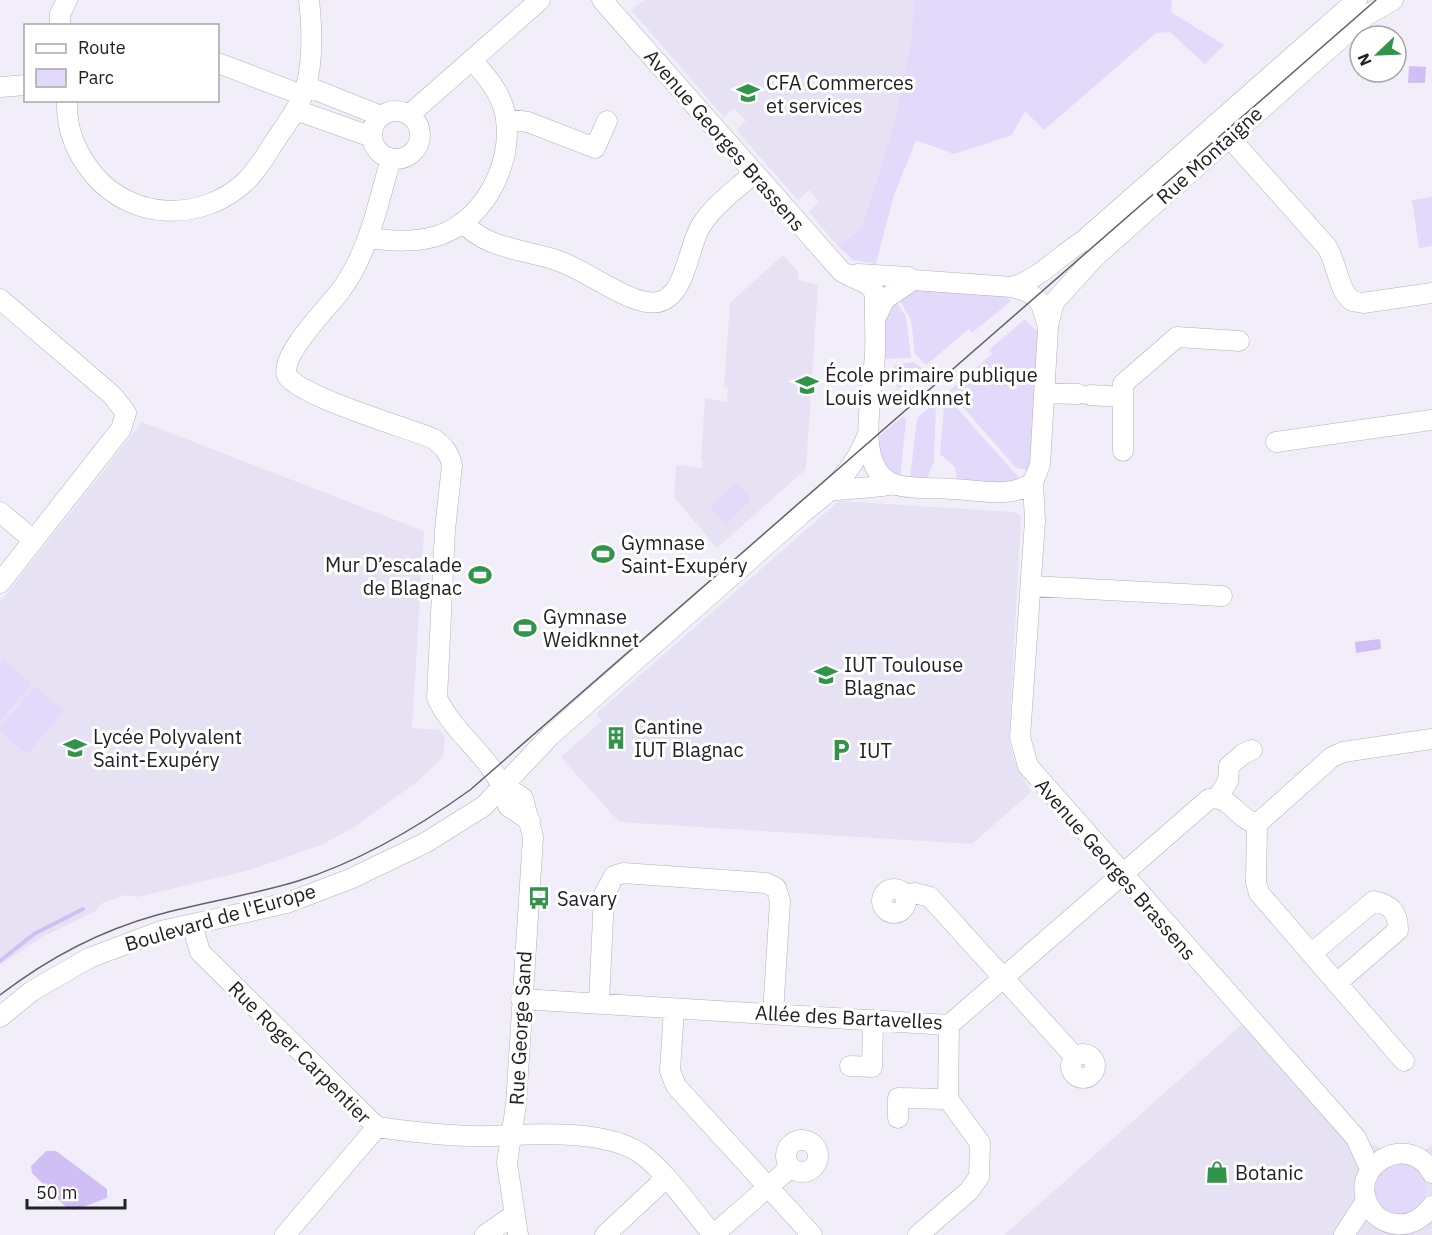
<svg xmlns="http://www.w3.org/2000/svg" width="1432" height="1235" font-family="'IBM Plex Sans',sans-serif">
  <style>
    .built { fill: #e6e1f3 }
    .green { fill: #e2d9fb }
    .water { fill: #cfbff5 }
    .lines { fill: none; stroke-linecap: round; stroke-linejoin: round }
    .stream { stroke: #cfbff5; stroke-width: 4 }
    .minor-casing { stroke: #b3b0bb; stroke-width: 21 }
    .minor { stroke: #fff; stroke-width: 20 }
    .tram { stroke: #636268; stroke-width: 1.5 }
    .labels { text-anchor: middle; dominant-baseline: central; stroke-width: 6; stroke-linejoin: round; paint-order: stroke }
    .poi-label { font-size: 20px; fill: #222125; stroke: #fff; text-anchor: start }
    .street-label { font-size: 20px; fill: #222125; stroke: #fff }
  </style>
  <rect width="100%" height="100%" fill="#f1eef9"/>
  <!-- built -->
  <path class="built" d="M645 0H913L912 38 893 127 862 227 839 247 809 212 819 202 809 190 798 200 736 130 746 121 734 108 724 117 631 10Z
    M783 255 798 272V280L818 285 806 469 717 548 674 497 676 465 703 468V462H701L705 398 727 402 728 388 724 386 730 303Z
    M142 422 424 531 412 728 439 730 445 737 443 757 418 781 356 826 321 845 250 870 137 897 126 895 112 900 102 903 96 911 42 937 0 965V602Z
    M839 501 1014 512 1021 516 1009 740 1014 761 1031 792 972 844 619 822 561 757 602 721 596 714Z
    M1248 1019 1356 1138 1393 1153 1416 1156 1432 1145V1235H1004Z"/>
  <!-- green -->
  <path class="green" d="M913 0H1172L1171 12 1224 45 1205 64 1170 32 1156 33 1044 130 1025 111 1012 135 954 154 916 140 893 198 876 264 853 260 839 247 862 227 893 127 912 38Z
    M1432 197V246L1419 248 1412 200Z
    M905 289 1002 292 1011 301 972 333 969 329 926 365 915 354 911 320 897 295Z
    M894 298 906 317 911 358 881 359 883 320Z
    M1025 319 1042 337 1030 471 1016 468 949 391 992 354 989 350Z
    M914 362 922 368 897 390 894 365Z
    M945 395 1022 481 1015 485 958 483 955 467 940 454Z
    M936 402 934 461 926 481 910 480 917 418Z
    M903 416 906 420 900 479 883 467 876 439Z
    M737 483 751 500 725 524 710 506Z
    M3 659 32 684 0 721V663Z
    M35 686 64 711 27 754 0 732V728Z
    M1396 1162 1415 1166 1427 1181 1425 1200 1411 1214C1392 1217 1380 1209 1374 1191L1380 1172Z"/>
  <!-- water -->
  <path class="water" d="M1409 66 1426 67 1425 83H1408Z
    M1380 639 1381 649 1356 653 1355 642Z
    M46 1151H56L107 1189V1198L75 1210 67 1208 32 1173 31 1166Z"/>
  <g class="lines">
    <!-- stream -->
    <path class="stream" d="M0 961 34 934 83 909"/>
    <!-- minor casing -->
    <g class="minor-casing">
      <path id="minor" d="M602 0 842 272 869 285 875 293C874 316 877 342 874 366 872 396 854 470 894 484 911 490 936 487 953 489 979 490 1012 499 1033 482L1040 465 1048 328C1042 302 1040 294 1012 287L913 280 908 277 858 274 851 277
        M60 26V14L67 0
        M218 63 302 95
        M306 86 381 116
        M0 87 26 85
        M67 100C66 130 76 153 94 175 133 221 202 222 245 182 258 170 267 153 277 138 288 122 300 106 306 86 313 61 312 27 309 0
        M296 110 372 137
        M372 135a24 24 0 1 1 48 0a24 24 0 1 1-48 0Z
        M409 115 540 0
        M506 119 528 122 595 148 607 121
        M1229 137 1327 247C1337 263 1338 290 1352 301L1363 303 1432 293
        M391 158C378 204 368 256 338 294 326 309 276 360 288 377 303 397 404 427 432 438 443 445 449 452 452 465L445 530 437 698C457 740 500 761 508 806L530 821
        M463 222C485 249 528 250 559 261 586 271 617 295 642 301 687 313 685 249 702 224 715 204 737 189 754 173
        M368 238C392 241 417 243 440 235 488 218 518 154 503 106 497 88 485 75 473 61
        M1012 287C1040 279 1058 256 1083 241L1357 0
        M0 299 112 395 126 413 121 429 0 583
        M876 317 885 299 913 280
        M1048 326 1054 302 1095 257 1367 15 1393 0
        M1044 393 1078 394
        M1090 395 1122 397
        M1276 442 1432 420
        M1123 451V384L1177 337 1239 341
        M1033 482 1035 521 1020 737 1028 766 1356 1138 1370 1169
        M832 490C839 490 890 486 894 484
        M0 512 33 540
        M1031 586 1222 596
        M505 786 523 798 533 837 516 1105 507 1163 518 1235
        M1218 797 1228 781 1229 766 1243 754 1252 750
        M1257 824 1256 882 1259 893 1404 1061
        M882 901a12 12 0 1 1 24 0a12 12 0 1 1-24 0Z
        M905 895 915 893 930 897 1075 1057
        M192 924 200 952 377 1127C412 1132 456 1137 491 1136 533 1134 604 1129 640 1153 664 1169 693 1211 713 1235L790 1168
        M1312 953 1374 901C1392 905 1398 913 1398 930L1337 983
        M521 999 949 1025 1209 799C1232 795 1235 818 1257 824L1332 757 1343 752 1432 739
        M599 1003 604 895 614 876 623 873 766 883 776 888 780 901 773 1014
        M674 1009 670 1071 676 1086 812 1235
        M0 1017 32 991 89 958 161 931 287 903 350 879 425 843 484 806 550 736 806 510C834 489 855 468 868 434
        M1071 1066a12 12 0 1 1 24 0a12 12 0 1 1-24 0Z
        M850 1066 872 1067 873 1020
        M898 1118V1098L948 1099
        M786 1156a16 16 0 1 1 32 0a16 16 0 1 1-32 0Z
        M1432 1173C1410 1130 1345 1166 1370 1208 1376 1217 1386 1224 1397 1224 1411 1226 1424 1217 1432 1206
        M285 1235 377 1127
        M485 1235 514 1215
        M605 1235 665 1179
        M918 1235 969 1191 979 1177 980 1143 948 1099 949 1025
        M1344 1235 1366 1201"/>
    </g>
    <!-- minor -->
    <use href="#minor" class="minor"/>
    <!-- tram -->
    <path class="tram" d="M0 995C47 959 99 931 157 915 204 902 252 895 298 881 361 861 417 828 470 790L1376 0"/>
  </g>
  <!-- icons -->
  <defs>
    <g id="university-bare" transform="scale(1.8)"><path d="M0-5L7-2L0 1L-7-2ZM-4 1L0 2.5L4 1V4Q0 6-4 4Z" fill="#319449" stroke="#fff" stroke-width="2.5" paint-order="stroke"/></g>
    <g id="school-bare" transform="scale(1.8)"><path d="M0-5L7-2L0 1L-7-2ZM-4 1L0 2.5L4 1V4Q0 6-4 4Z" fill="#319449" stroke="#fff" stroke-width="2.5" paint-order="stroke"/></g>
    <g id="stadium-bare" transform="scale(1.8)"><path d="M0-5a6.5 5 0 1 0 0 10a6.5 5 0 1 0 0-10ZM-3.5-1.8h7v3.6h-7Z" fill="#319449" stroke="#fff" stroke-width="2.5" paint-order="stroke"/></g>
    <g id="building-bare" transform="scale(1.8)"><path d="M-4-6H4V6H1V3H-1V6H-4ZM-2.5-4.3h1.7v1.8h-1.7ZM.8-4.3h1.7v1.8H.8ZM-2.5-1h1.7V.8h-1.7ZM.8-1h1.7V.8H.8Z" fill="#319449" stroke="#fff" stroke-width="2.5" paint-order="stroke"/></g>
    <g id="parking-bare" transform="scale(1.8)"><path d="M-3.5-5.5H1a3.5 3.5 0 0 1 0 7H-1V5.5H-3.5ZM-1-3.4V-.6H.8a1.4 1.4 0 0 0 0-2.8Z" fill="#319449" stroke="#fff" stroke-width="2.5" paint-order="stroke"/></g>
    <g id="bus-bare" transform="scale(1.8)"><path d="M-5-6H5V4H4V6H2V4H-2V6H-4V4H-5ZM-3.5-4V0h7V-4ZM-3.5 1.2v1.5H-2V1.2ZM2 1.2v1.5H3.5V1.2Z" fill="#319449" stroke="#fff" stroke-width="2.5" paint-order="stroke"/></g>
    <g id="shop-bare" transform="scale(1.8)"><path d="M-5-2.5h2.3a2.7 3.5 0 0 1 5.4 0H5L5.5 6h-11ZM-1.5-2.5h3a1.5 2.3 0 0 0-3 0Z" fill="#319449" stroke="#fff" stroke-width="2.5" paint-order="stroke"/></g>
  </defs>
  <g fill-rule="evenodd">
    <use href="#university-bare" x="748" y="93"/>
    <use href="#school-bare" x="807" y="385"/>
    <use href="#stadium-bare" x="603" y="554"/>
    <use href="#stadium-bare" x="480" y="575"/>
    <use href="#stadium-bare" x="525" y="628"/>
    <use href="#university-bare" x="826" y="675"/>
    <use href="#building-bare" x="616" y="738"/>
    <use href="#school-bare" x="75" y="748"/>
    <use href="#parking-bare" x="841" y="750"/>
    <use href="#bus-bare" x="539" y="898"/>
    <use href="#shop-bare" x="1217" y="1172"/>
  </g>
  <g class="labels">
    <!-- poi labels -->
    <g class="poi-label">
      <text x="766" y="82">CFA Commerces<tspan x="766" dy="23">et services</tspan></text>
      <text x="825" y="374">École primaire publique<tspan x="825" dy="23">Louis weidknnet</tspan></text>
      <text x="621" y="542">Gymnase<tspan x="621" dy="23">Saint-Exupéry</tspan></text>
      <text x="462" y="564" text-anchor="end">Mur D’escalade<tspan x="462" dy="23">de Blagnac</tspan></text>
      <text x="543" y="616">Gymnase<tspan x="543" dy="23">Weidknnet</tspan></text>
      <text x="844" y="664">IUT Toulouse<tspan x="844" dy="23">Blagnac</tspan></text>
      <text x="634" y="726">Cantine<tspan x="634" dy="23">IUT Blagnac</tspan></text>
      <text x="93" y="736">Lycée Polyvalent<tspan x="93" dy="23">Saint-Exupéry</tspan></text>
      <text x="859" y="750">IUT</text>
      <text x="557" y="898">Savary</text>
      <text x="1235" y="1172">Botanic</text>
    </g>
    <!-- street labels -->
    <g class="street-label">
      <text transform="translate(725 140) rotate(49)">Avenue Georges Brassens</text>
      <text transform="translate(1209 155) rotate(-42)">Rue Montaigne</text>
      <text transform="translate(1116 869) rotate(49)">Avenue Georges Brassens</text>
      <text transform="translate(220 917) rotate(-16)">Boulevard de l'Europe</text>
      <text transform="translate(849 1017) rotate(3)">Allée des Bartavelles</text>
      <text transform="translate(520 1028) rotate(-87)">Rue George Sand</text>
      <text transform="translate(300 1052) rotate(45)">Rue Roger Carpentier</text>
    </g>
  </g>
  <!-- legend -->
  <rect x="24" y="24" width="195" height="78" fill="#ffffff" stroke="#a7a6a8" stroke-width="1.5"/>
  <rect x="36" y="44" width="30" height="9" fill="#ffffff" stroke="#a7a6a8" stroke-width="1.5"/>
  <text x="78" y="54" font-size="18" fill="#222125">Route</text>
  <rect x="36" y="69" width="30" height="18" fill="#e2d9fb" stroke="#a7a6a8" stroke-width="1.5"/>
  <text x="78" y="84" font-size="18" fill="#222125">Parc</text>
  <!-- north arrow -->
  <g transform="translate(1378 54) rotate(247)"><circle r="28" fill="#ffffff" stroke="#a7a6a8" stroke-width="1.5"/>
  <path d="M0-4.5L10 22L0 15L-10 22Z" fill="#319449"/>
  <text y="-9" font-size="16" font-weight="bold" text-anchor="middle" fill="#222125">N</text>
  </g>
  <!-- scale -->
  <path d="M27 1199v9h98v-9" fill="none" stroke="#222125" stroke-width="3"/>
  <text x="36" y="1199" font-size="18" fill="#222125" stroke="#ffffff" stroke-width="4.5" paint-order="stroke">50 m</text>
</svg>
